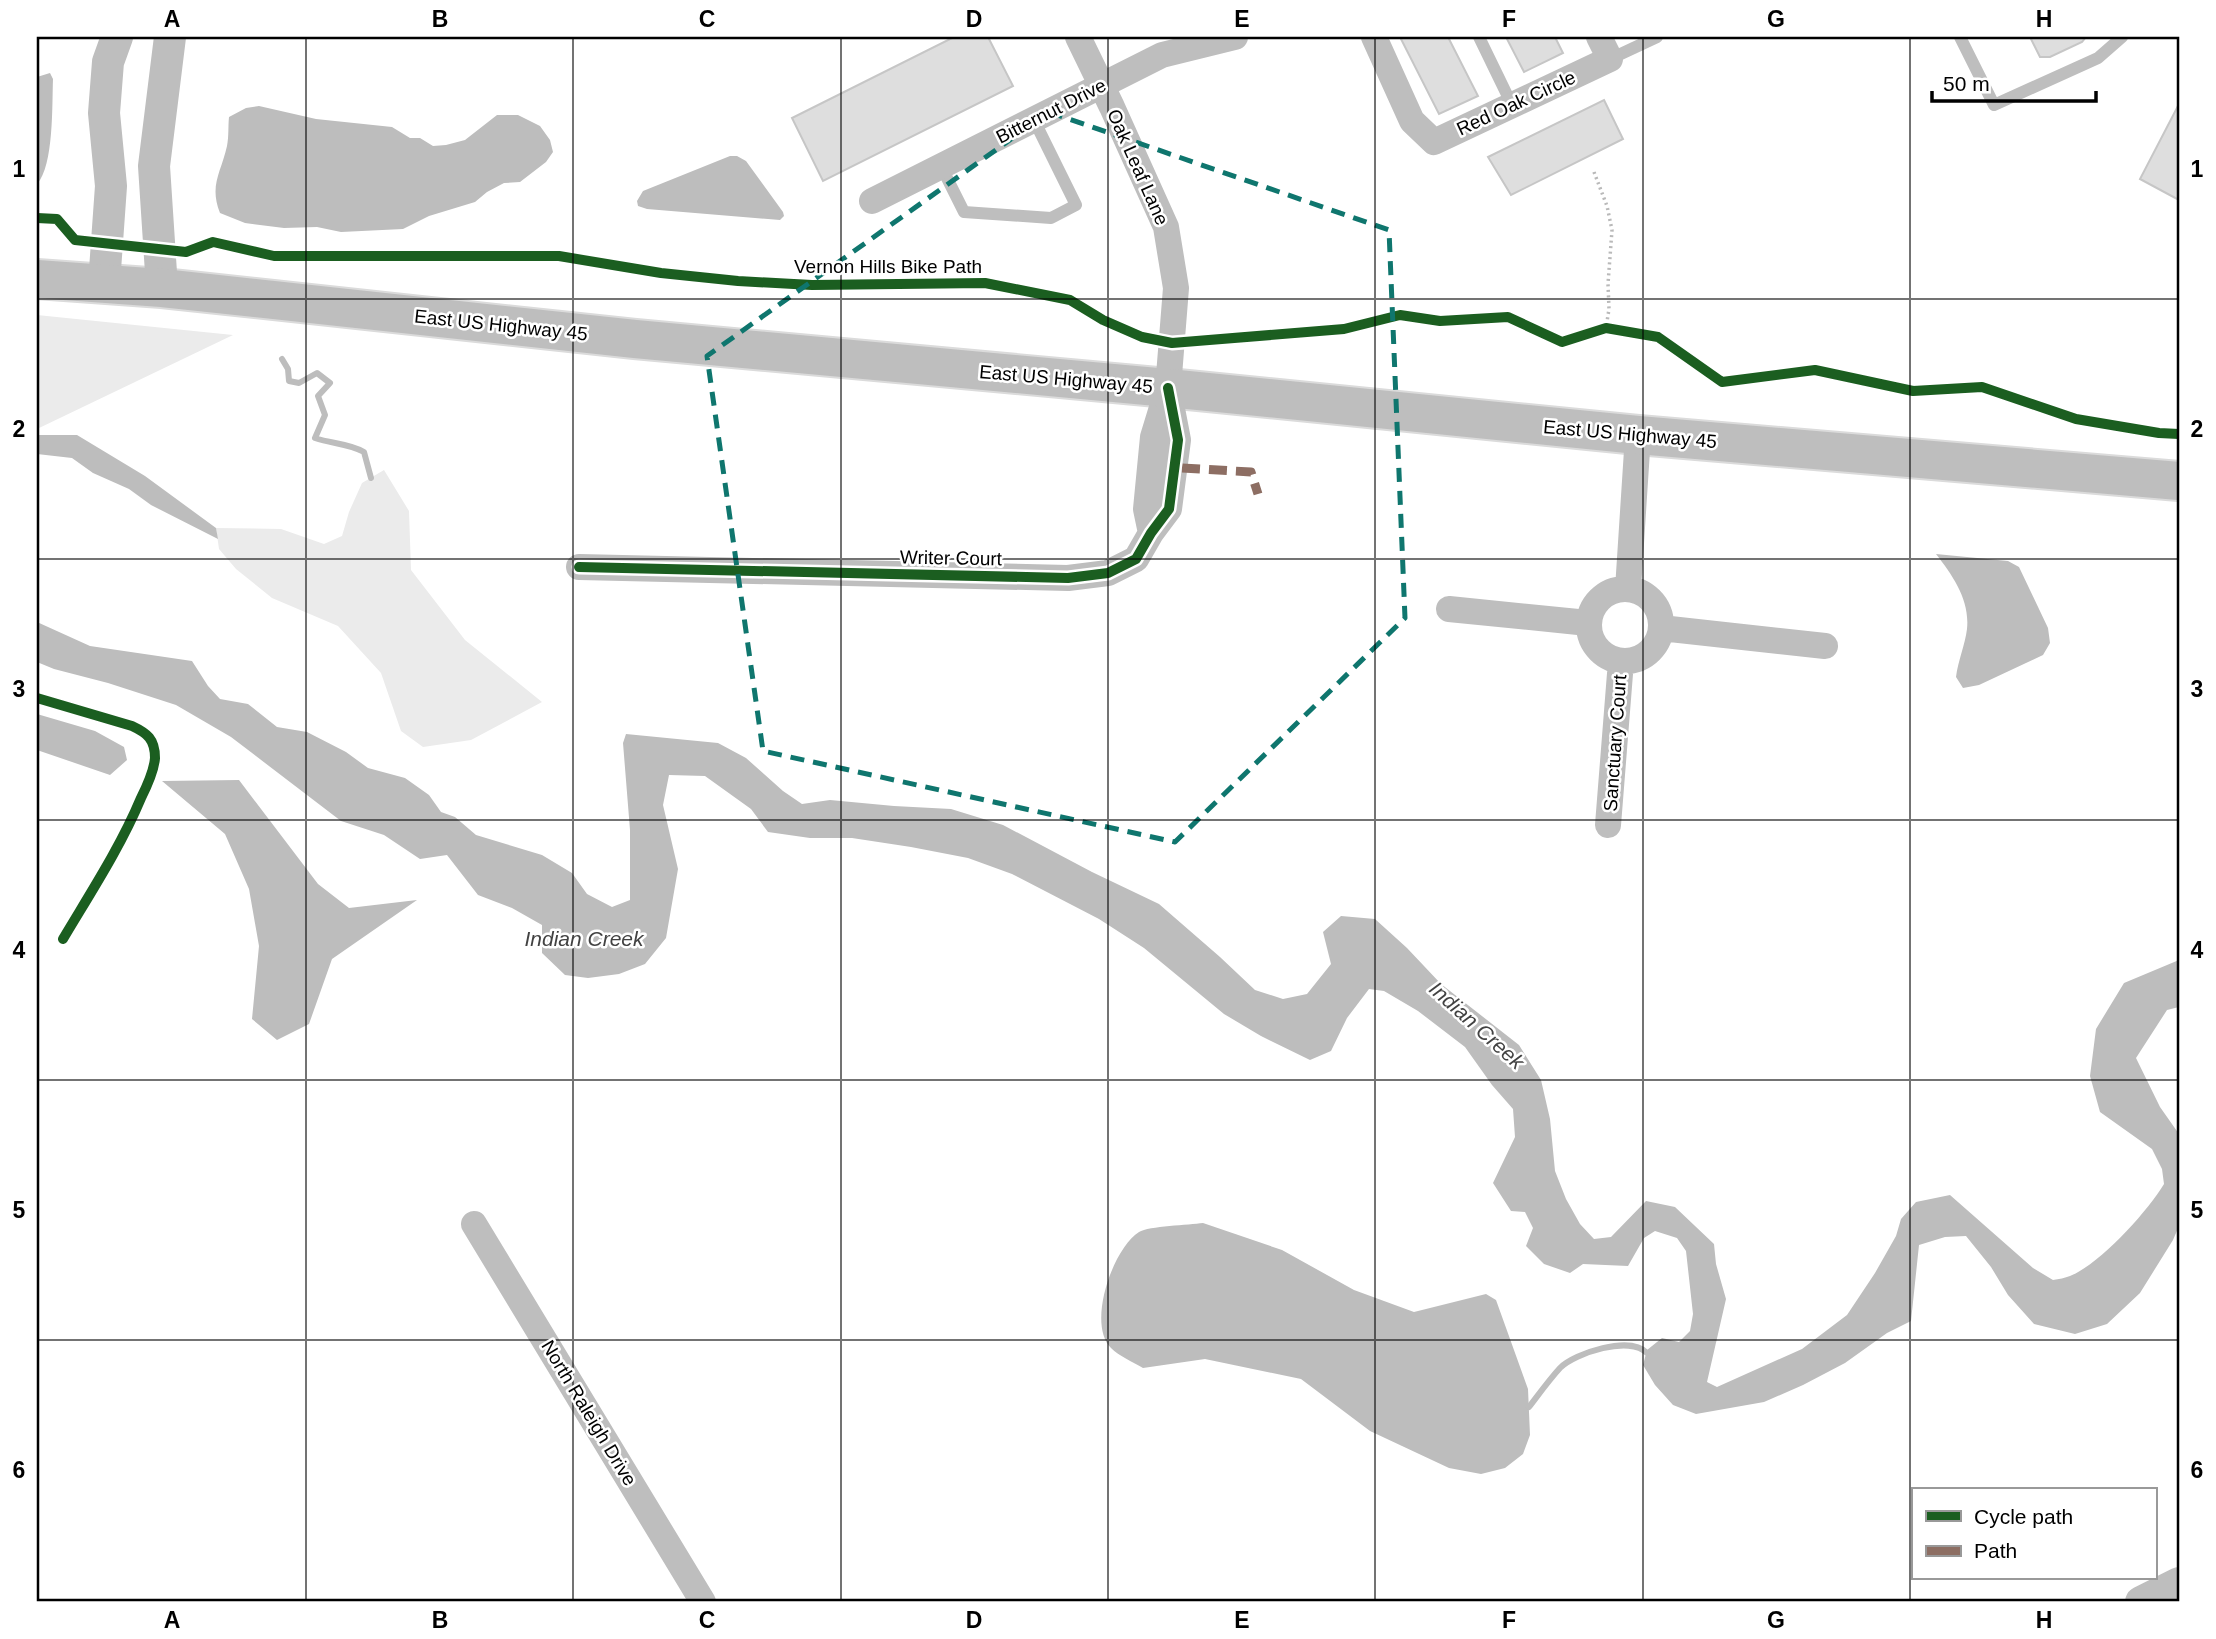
<svg xmlns="http://www.w3.org/2000/svg" width="2216" height="1639" font-family="Helvetica,sans-serif">
  <style>
    .green { fill: #ebebeb }
    .water { fill: #bdbdbd }
    .lines { fill: none; stroke-linecap: round; stroke-linejoin: round }
    .stream { stroke: #bdbdbd; stroke-width: 6 }
    .building { fill: #dedede; stroke: #c6c6c6; stroke-width: 2 }
    .primary-casing { stroke: #dbdbdb; stroke-width: 42 }
    .path { stroke: #b9b9b9; stroke-width: 3.5; stroke-dasharray: 2 3.5; stroke-linecap: butt }
    .service { stroke: #bebebe; stroke-width: 12 }
    .minor { stroke: #bebebe; stroke-width: 26 }
    .tertiary { stroke: #bebebe; stroke-width: 32 }
    .primary { stroke: #bebebe; stroke-width: 38 }
    .quiet { stroke: #8d6e63; stroke-width: 9; stroke-dasharray: 18 9; stroke-linecap: butt }
    .cycleway-casing { stroke: #fff; stroke-width: 15 }
    .cycleway { stroke: #1b5e20; stroke-width: 10 }
    .marked { fill: none; stroke: #0f766e; stroke-width: 5; stroke-dasharray: 14 9; stroke-linejoin: round }
    .grid { fill: none; stroke: #000; stroke-width: 2; stroke-opacity: 0.55 }
    .labels { text-anchor: middle; dominant-baseline: central; stroke-width: 5; stroke-linejoin: round; paint-order: stroke }
    .street-label { font-size: 19px; fill: #000; stroke: #fff }
    .water-label { font-size: 21px; font-style: italic; fill: #424242; stroke: #fff }
    .neatline { fill: none; stroke: #000; stroke-width: 2.5 }
    .grid-label { font-size: 23px; text-anchor: middle; font-weight: bold; fill: #000 }
  </style>
  <rect width="100%" height="100%" fill="#fff"/>
  <!-- green -->
  <path class="green" d="M37 315 233 335 37 429Z
    M384 470 409 511 411 570 465 640 542 702 471 740 423 747 401 731 381 673 338 626 272 598 236 569 219 549 216 528 281 529 324 544 342 536 349 512 362 483Z"/>
  <!-- water -->
  <path class="water" d="M50 73 53 79C52 104 54 166 37 184V77Z
    M259 106 316 119 392 127 410 138H420L433 146 446 145 465 140 497 115H518L540 126 550 140 553 152 546 162 520 182 504 183 487 192 475 202 429 216 403 229 341 232 317 227 284 228 245 223 220 213C209 185 221 173 227 146 229 136 228 126 229 117L246 108Z
    M730 156H737L746 161 783 212 784 216 780 220 647 209 638 206 637 201 643 191Z
    M37 435H77L145 476 216 528 218 539 151 505 129 489 93 473 72 458 37 454Z
    M1936 554 2008 561 2019 567 2048 628 2050 643 2043 655 1979 685 1963 688 1956 677C1958 661 1965 645 1967 629 1970 600 1953 576 1936 554Z
    M37 622 90 646 192 661 208 686 220 699 248 704 277 727 307 732 346 752 368 768 405 778 429 795 441 812 455 817 476 835 542 855 572 873 587 894 612 907 630 900V830L623 743 626 734 718 743 746 758 783 791 802 804 830 800 894 806 951 809 1003 825 1092 872 1159 904 1220 957 1255 990 1283 999 1307 994 1331 964 1323 932 1341 916 1375 919 1407 948 1441 984 1519 1045 1541 1080 1550 1119 1555 1171 1566 1199 1580 1224 1594 1239 1611 1237 1646 1201 1675 1207 1714 1244 1716 1264 1726 1299 1707 1382 1717 1387 1802 1349 1847 1315 1875 1273 1896 1236 1901 1219 1916 1202 1950 1195 2033 1268 2053 1280C2059 1279 2065 1278 2070 1276 2100 1264 2147 1212 2164 1184L2162 1169 2152 1149 2100 1112 2090 1076 2096 1029 2124 983 2179 960V1007L2167 1010 2136 1058 2160 1107 2179 1134V1226L2173 1240 2140 1293 2107 1324 2075 1334 2034 1324 2008 1295 1991 1267 1966 1236 1945 1237 1919 1245 1911 1321 1887 1333 1845 1363 1803 1385 1764 1402 1696 1414 1673 1405 1655 1385 1643 1365 1647 1350 1662 1338 1679 1342 1690 1331 1693 1314 1686 1251 1677 1238 1655 1231 1644 1238 1628 1266 1583 1264 1570 1273 1544 1264 1526 1246 1533 1228 1525 1212 1511 1211 1493 1183 1515 1137 1513 1109 1492 1085 1465 1047 1418 1011 1384 991 1369 989 1347 1018 1331 1051 1310 1060 1261 1036 1224 1014 1144 948 1099 919 1012 874 968 858 911 847 852 838H810L768 832 751 809 705 776 669 775 663 805 678 869 666 938 645 964 619 974 588 978 565 975 542 953V925L512 908 478 895 447 855 420 859 384 835 341 821 231 737 176 705 108 683 54 669 37 662Z
    M37 714 95 731 124 747 127 760 110 775 37 750Z
    M239 780 318 884 349 908 417 900 332 959 309 1024 277 1040 252 1019 259 946 249 889 225 834 162 781Z
    M1203 1223 1282 1250 1354 1290 1414 1312 1486 1294 1496 1300 1528 1389 1530 1435 1523 1454 1505 1468 1481 1474 1449 1468 1370 1431 1301 1379 1205 1359 1143 1368C1133 1362 1119 1356 1111 1348 1086 1323 1114 1247 1139 1232 1149 1226 1189 1225 1203 1223Z"/>
  <g class="lines">
    <!-- stream -->
    <path class="stream" d="M282 359 288 369 289 381 299 383 317 373 330 383 318 396 325 415 315 438C332 444 348 443 364 452L371 478
      M1529 1407C1539 1394 1549 1380 1560 1368 1575 1353 1630 1335 1647 1353"/>
  </g>
  <!-- building -->
  <path class="building" d="M954 37H988L1013 86 823 181 792 118Z
    M1400 37H1448L1478 96 1439 114Z
    M1506 37H1555L1563 53 1524 72Z
    M2030 37H2086L2082 42 2050 57H2040Z
    M1604 100 1623 139 1511 195 1488 157Z
    M2179 104V200L2140 179Z"/>
  <g class="lines">
    <!-- primary casing -->
    <g class="primary-casing">
      <path id="primary" d="M37 279 162 288 635 339 1168 388 1638 435 2179 481"/>
    </g>
    <!-- path -->
    <path class="path" d="M1594 172 1607 206 1612 230 1608 284 1609 309 1606 328
      M37 218 57 219 75 240H81
      M186 252 213 242 274 256H559L661 273 738 281 812 285 985 283 1070 300 1103 320 1150 338
      M1196 341 1344 329 1400 315 1440 321 1508 317 1562 342 1606 328 1658 337 1722 382 1815 370 1913 391 1982 387 2076 419 2159 433 2179 434"/>
    <!-- service -->
    <path class="service" d="M1479 37 1512 105
      M1960 37 1994 105 2098 58 2122 37
      M1610 59 1657 37
      M941 166 964 212 1051 218 1076 205 1034 120"/>
    <!-- minor -->
    <path class="minor" d="M1078 37 1112 107 1166 227 1176 288 1168 388 1153 437 1146 509 1151 533
      M1374 37 1412 121 1434 142 1610 59 1599 37
      M872 201 1162 55 1235 37
      M579 567 1068 578 1108 573 1136 559 1151 533 1169 509 1178 440 1168 388
      M1589 625a36 36 0 1 1 72 0a36 36 0 1 1-72 0Z
      M1628 589 1638 435
      M1449 609 1588 623
      M1661 628 1825 646
      M1608 825 1621 661
      M474 1224 703 1602"/>
    <!-- tertiary -->
    <path class="tertiary" d="M104 284 111 186 104 113 108 62 117 37
      M162 288 154 166 170 37
      M2141 1602 2179 1583"/>
    <!-- primary -->
    <use href="#primary" class="primary"/>
    <!-- quiet -->
    <path class="quiet" d="M1182 468 1251 472 1258 494"/>
    <!-- cycleway casing -->
    <g class="cycleway-casing">
      <path id="cycleway" d="M37 218 57 219 75 240 186 252 213 242 274 256H559L661 273 738 281 812 285 985 283 1070 300 1103 320 1142 337 1172 343 1344 329 1400 315 1440 321 1508 317 1562 342 1606 328 1658 337 1722 382 1815 370 1913 391 1982 387 2076 419 2159 433 2179 434
        M579 567 1068 578 1108 573 1136 559 1151 533 1169 509 1178 440 1168 388
        M37 698 132 726C147 733 155 739 155 758 154 771 147 786 141 798 120 848 91 892 63 939"/>
    </g>
    <!-- cycleway -->
    <use href="#cycleway" class="cycleway"/>
  </g>
  <!-- marked area -->
  <path class="marked" d="M1049 112 1389 230 1405 618 1175 842 763 751 707 356Z"/>
  <!-- grid -->
  <path class="grid" d="M306 37V1602M573 37V1602M841 37V1602M1108 37V1602M1375 37V1602M1643 37V1602M1910 37V1602M37 299H2179M37 559H2179M37 820H2179M37 1080H2179M37 1340H2179"/>
  <g class="labels">
    <!-- street labels -->
    <g class="street-label">
      <text transform="translate(1516 103) rotate(-25)">Red Oak Circle</text>
      <text transform="translate(1051 111) rotate(-27)">Bitternut Drive</text>
      <text transform="translate(1138 167) rotate(66)">Oak Leaf Lane</text>
      <text x="888" y="266">Vernon Hills Bike Path</text>
      <text transform="translate(501 325) rotate(6)">East US Highway 45</text>
      <text transform="translate(1066 379) rotate(5)">East US Highway 45</text>
      <text transform="translate(1630 434) rotate(5)">East US Highway 45</text>
      <text transform="translate(951 558) rotate(1)">Writer Court</text>
      <text transform="translate(1615 743) rotate(-86)">Sanctuary Court</text>
      <text transform="translate(589 1413) rotate(59)">North Raleigh Drive</text>
    </g>
    <!-- water labels -->
    <g class="water-label">
      <text x="584" y="938">Indian Creek</text>
      <text transform="translate(1477 1025) rotate(42)">Indian Creek</text>
    </g>
  </g>
  <!-- border -->
  <rect width="2216" height="1639" fill="none" stroke="#ffffff" stroke-width="77"/>
  <!-- legend -->
  <rect x="1912" y="1488" width="245" height="91" fill="#ffffff" stroke="#999999" stroke-width="2"/>
  <rect x="1926" y="1511" width="35" height="10" fill="#1b5e20" stroke="#999999" stroke-width="2"/>
  <text x="1974" y="1524" font-size="21" fill="#000000">Cycle path</text>
  <rect x="1926" y="1546" width="35" height="10" fill="#8d6e63" stroke="#999999" stroke-width="2"/>
  <text x="1974" y="1558" font-size="21" fill="#000000">Path</text>
  <!-- scale -->
  <path d="M1932 91v10h164v-10" fill="none" stroke="#000000" stroke-width="3.5"/>
  <text x="1943" y="91" font-size="21" fill="#000000" stroke="#ffffff" stroke-width="5" paint-order="stroke">50 m</text>
  <rect x="38" y="38" width="2140" height="1562" class="neatline"/>
  <g class="grid-label">
    <text x="172" y="27">A</text>
    <text x="440" y="27">B</text>
    <text x="707" y="27">C</text>
    <text x="974" y="27">D</text>
    <text x="1242" y="27">E</text>
    <text x="1509" y="27">F</text>
    <text x="1776" y="27">G</text>
    <text x="2044" y="27">H</text>
    <text x="19" y="177">1</text>
    <text x="2197" y="177">1</text>
    <text x="19" y="437">2</text>
    <text x="2197" y="437">2</text>
    <text x="19" y="697">3</text>
    <text x="2197" y="697">3</text>
    <text x="19" y="958">4</text>
    <text x="2197" y="958">4</text>
    <text x="19" y="1218">5</text>
    <text x="2197" y="1218">5</text>
    <text x="19" y="1478">6</text>
    <text x="2197" y="1478">6</text>
    <text x="172" y="1628">A</text>
    <text x="440" y="1628">B</text>
    <text x="707" y="1628">C</text>
    <text x="974" y="1628">D</text>
    <text x="1242" y="1628">E</text>
    <text x="1509" y="1628">F</text>
    <text x="1776" y="1628">G</text>
    <text x="2044" y="1628">H</text>
  </g>
</svg>
